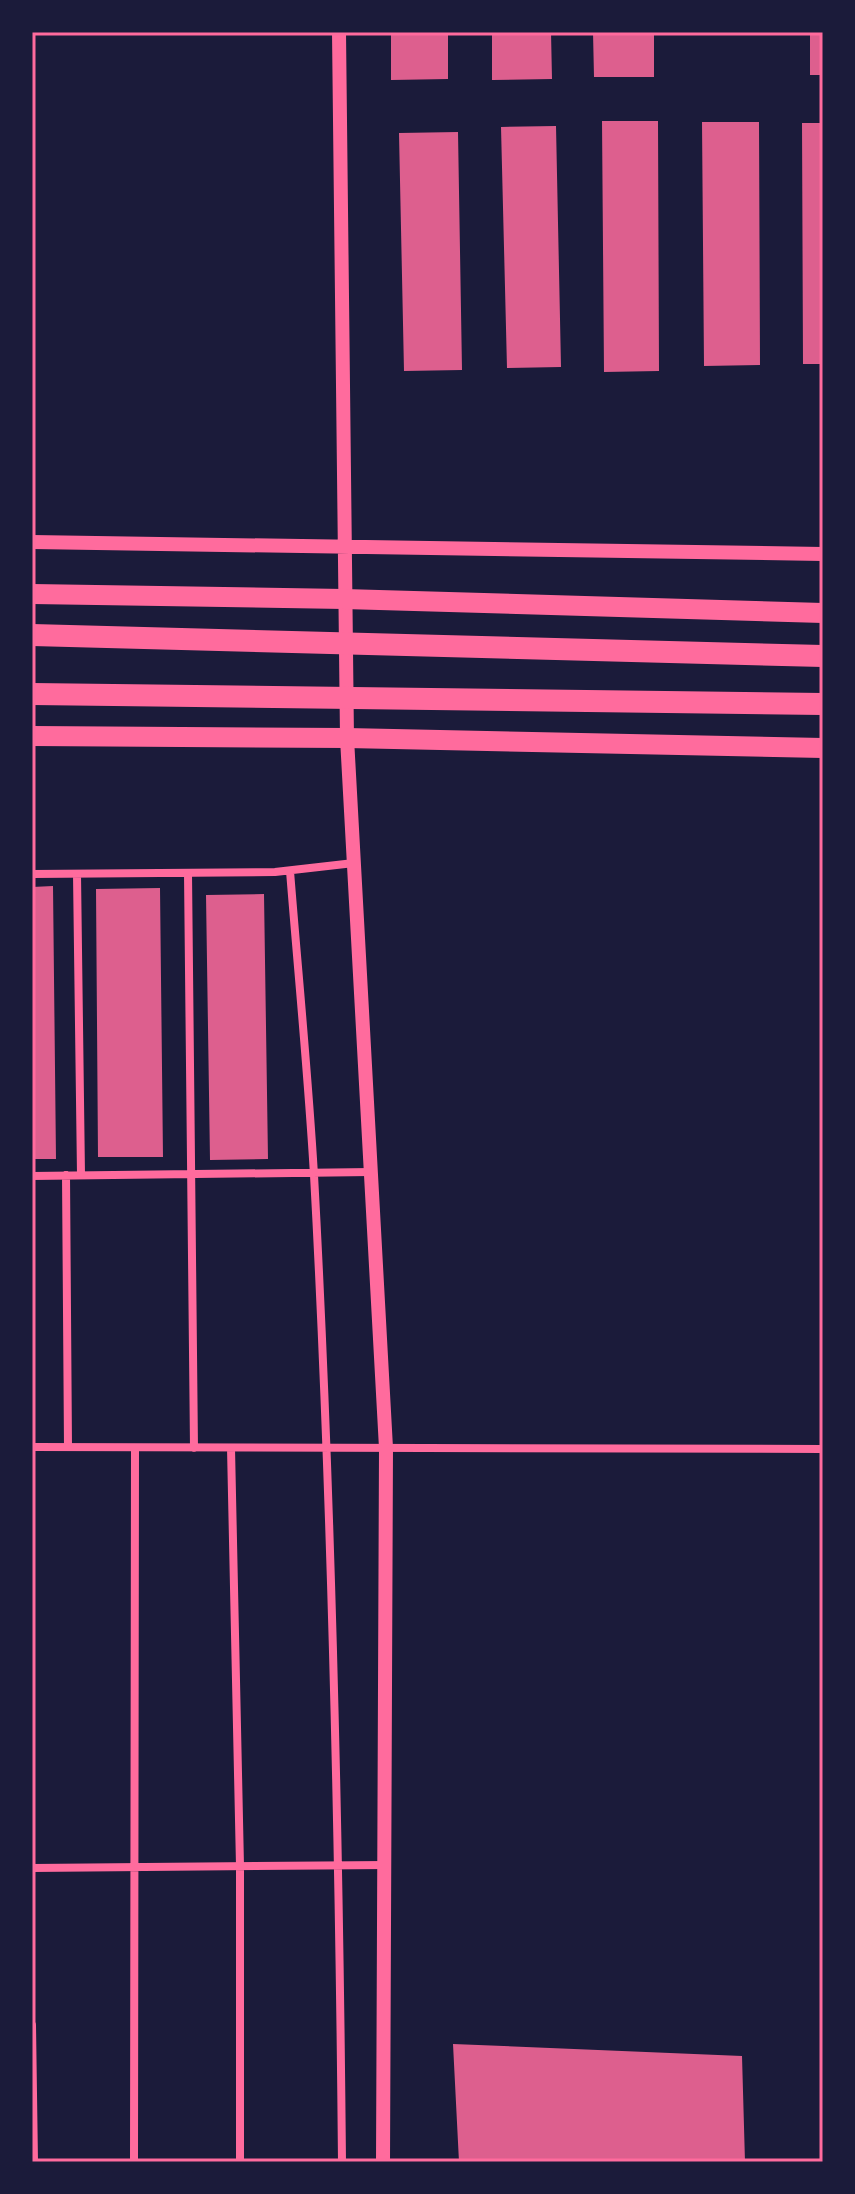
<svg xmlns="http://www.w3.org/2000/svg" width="855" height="2194" font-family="'DM Sans',sans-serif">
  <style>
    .building { fill: #dd5f8e }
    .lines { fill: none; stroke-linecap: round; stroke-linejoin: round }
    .minor { stroke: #ff6b9d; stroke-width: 8 }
    .tertiary { stroke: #ff6b9d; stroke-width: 14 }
    .primary { stroke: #ff6b9d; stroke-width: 20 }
    .trunk { stroke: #ff6b9d; stroke-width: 22 }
    .neatline { fill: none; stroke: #ff6b9d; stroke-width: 3 }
  </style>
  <rect width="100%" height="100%" fill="#1b1b3a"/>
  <!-- building -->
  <path class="building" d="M391 32H448V79L391 80Z
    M492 32H551L552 79 492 80Z
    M593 32H654V77H594Z
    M810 32H823V75H810Z
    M602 121H658L659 371 604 372Z
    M702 122H759L760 365 704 366Z
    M802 123H823V364H803Z
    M556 126 561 367 507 368 501 127Z
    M458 132 462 370 404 371 399 133Z
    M53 886 56 1159H32V887Z
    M160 888 163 1157H98L96 889Z
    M264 894 268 1159 210 1160 206 895Z
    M453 2044 742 2056 745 2162H459Z"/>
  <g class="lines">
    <!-- minor -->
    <path class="minor" d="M290 871C298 972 308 1073 314 1175 332 1504 339 1833 342 2162
      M188 873 194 1448
      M32 874 275 872 354 863
      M77 874 81 1175
      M66 1175 68 1447
      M32 1176 371 1172
      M32 1447 823 1449
      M231 1448 240 1866V2162
      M32 1868 387 1865
      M32 2025 34 2162
      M134 2162 135 1448"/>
    <!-- tertiary -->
    <path class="tertiary" d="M339 32 347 738 386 1448 383 2162
      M32 542 823 554"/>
    <!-- primary -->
    <path class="primary" d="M32 594 344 599 823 613
      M32 736 347 738 823 748"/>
    <!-- trunk -->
    <path class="trunk" d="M32 635 823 656
      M32 694 823 704"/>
  </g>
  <!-- border -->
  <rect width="855" height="2194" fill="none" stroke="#1b1b3a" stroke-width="68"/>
  <rect x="34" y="34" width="787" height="2126" class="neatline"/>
</svg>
